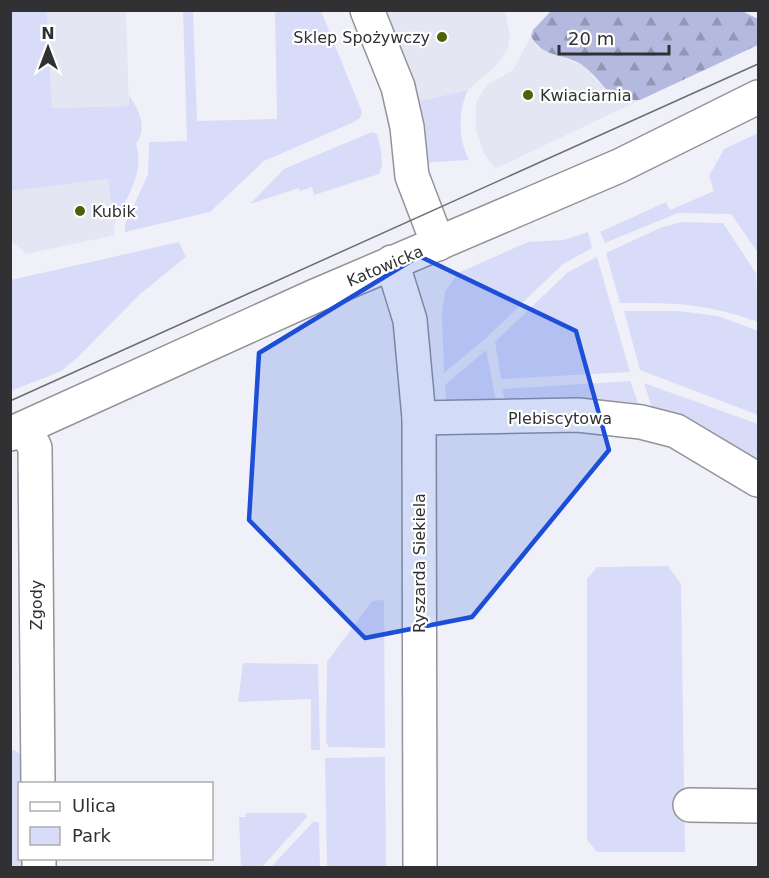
<svg xmlns="http://www.w3.org/2000/svg" width="769" height="878" font-family="'DejaVu Sans',sans-serif">
  <style>
    .built { fill: #e4e6f4 }
    .green { fill: #d8dcf9 }
    .forest { fill: url(#forest-firs) }
    .lines { fill: none; stroke-linecap: round; stroke-linejoin: round }
    .street-casing { stroke: #93939a; stroke-width: 36 }
    .secondary-casing { stroke: #93939a; stroke-width: 36 }
    .street { stroke: #fff; stroke-width: 33 }
    .secondary { stroke: #fff; stroke-width: 33 }
    .tram { stroke: #6d6d71; stroke-width: 1.5 }
    .marked { fill: #1d4ed8; fill-opacity: 0.2; stroke: #1d4ed8; stroke-width: 4.5; stroke-linejoin: round }
    .poi-dot { fill: #4d6109; stroke: #fff; stroke-width: 2 }
    .labels { text-anchor: middle; dominant-baseline: central; stroke-width: 4.5; stroke-linejoin: round; paint-order: stroke }
    .poi-label { font-size: 16px; fill: #313134; stroke: #fff; text-anchor: start }
    .street-label { font-size: 16px; fill: #313134; stroke: #fff }
  </style>
  <defs>
    <pattern id="forest-firs" width="22" height="20" patternUnits="userSpaceOnUse" patternTransform="scale(1.5)"><rect width="22" height="20" fill="#b4b9df"/><path d="M5 1l3.5 6h-7zM16 11l3.5 6h-7z" fill="#9397b6"/></pattern>
  </defs>
  <rect width="100%" height="100%" fill="#f0f1f8"/>
  <!-- built -->
  <path class="built" d="M47 11H126L129 106 52 108Z
    M379 11H505L510 34 508 48 496 66 468 90 411 103Z
    M531 36 536 46 586 67 597 82 629 101 640 100 495 169 484 154 476 129V102L487 85 513 70Z
    M109 179 115 235 26 254 11 241 10 191Z"/>
  <!-- green -->
  <path class="green" d="M10 11H47L52 108 129 106V95C139 111 148 127 136 144 145 174 126 198 114 224L108 179 11 191Z
    M183 11H193L197 121 277 119 275 11H321L362 112 360 118 354 122 264 161 210 212 125 232V225L148 174 149 142 187 141Z
    M468 90C458 111 458 139 469 160L433 162 418 167 411 103Z
    M372 132 377 134C380 145 385 165 379 174L314 195 312 187 300 191 299 188 250 204 284 169Z
    M758 133V253L731 214 678 213 605 243 600 232 666 202 670 210 714 191 709 176 724 149Z
    M681 222 723 223 756 273 758 322C706 303 675 303 620 303L606 253 660 228Z
    M588 232 592 248 563 264 486 338 444 373 442 313 445 292 458 273 528 242 564 240Z
    M179 242 186 257 140 294 79 356 61 371 11 391V280Z
    M597 257 630 372 501 379 495 342 568 272Z
    M624 311H679L718 316 758 331V415L640 370Z
    M486 350 498 412H447L445 385Z
    M630 381 643 416 508 412 502 389Z
    M644 383 758 424V472L656 420Z
    M668 566 681 584 685 852H597L587 840V579L597 567Z
    M384 600 385 748 329 747 326 742 327 662 372 601Z
    M243 663 318 664 320 750H311V699L238 702Z
    M14 750 21 755 20 858 23 859V867L11 868 10 751Z
    M385 757 386 867H327L325 758Z
    M246 813H305L307 817 262 867H241L239 817H246Z
    M313 822H319L320 867H271Z"/>
  <!-- forest -->
  <path class="forest" d="M740 10 758 19V45L640 100C608 102 606 85 586 68 568 52 543 60 531 36L533 30 551 11Z"/>
  <g class="lines">
    <!-- street casing -->
    <g class="street-casing">
      <path id="street" d="M367 10 398 87 407 127 412 176 438 244
        M419 418 578 415 641 422 676 431 758 480
        M25 428 35 448 38 784
        M690 805 758 806
        M39 858V868"/>
    </g>
    <!-- secondary casing -->
    <g class="secondary-casing">
      <path id="secondary" d="M392 262 410 320 419 418 420 868
        M10 434 315 296 619 166 758 97"/>
    </g>
    <!-- street -->
    <use href="#street" class="street"/>
    <!-- secondary -->
    <use href="#secondary" class="secondary"/>
    <!-- tram -->
    <path class="tram" d="M10 401 758 64"/>
  </g>
  <!-- marked area -->
  <path class="marked" d="M419 256 576 331 609 450 472 617 365 638 249 520 259 353Z"/>
  <!-- markers -->
  <g class="poi-dot">
    <circle cx="442" cy="37" r="6"/>
    <circle cx="528" cy="95" r="6"/>
    <circle cx="80" cy="211" r="6"/>
  </g>
  <g class="labels">
    <!-- poi labels -->
    <g class="poi-label">
      <text x="430" y="37" text-anchor="end">Sklep Spożywczy</text>
      <text x="540" y="95">Kwiaciarnia</text>
      <text x="92" y="211">Kubik</text>
    </g>
    <!-- street labels -->
    <g class="street-label">
      <text transform="translate(385 266) rotate(-23)">Katowicka</text>
      <text x="560" y="418">Plebiscytowa</text>
      <text transform="translate(419 563) rotate(-90)">Ryszarda Siekiela</text>
      <text transform="translate(36 605) rotate(-90)">Zgody</text>
    </g>
  </g>
  <!-- border -->
  <rect width="769" height="878" fill="none" stroke="#313134" stroke-width="24"/>
  <!-- legend -->
  <rect x="18" y="782" width="195" height="78" fill="#ffffff" stroke="#adadae" stroke-width="1.5"/>
  <rect x="30" y="802" width="30" height="9" fill="#ffffff" stroke="#adadae" stroke-width="1.5"/>
  <text x="72" y="812" font-size="18" fill="#313134">Ulica</text>
  <rect x="30" y="827" width="30" height="18" fill="#d8dcf9" stroke="#adadae" stroke-width="1.5"/>
  <text x="72" y="842" font-size="18" fill="#313134">Park</text>
  <!-- north arrow -->
  <g transform="translate(48 48)" stroke="#ffffff" stroke-width="4.5" paint-order="stroke">
  <path d="M0-4.5L10 22L0 15L-10 22Z" fill="#313134"/>
  <text y="-9" font-size="16" font-weight="bold" text-anchor="middle" fill="#313134">N</text>
  </g>
  <!-- scale -->
  <path d="M559 45v9h110v-9" fill="none" stroke="#313134" stroke-width="3"/>
  <text x="568" y="45" font-size="18" fill="#313134" stroke="#ffffff" stroke-width="4.5" paint-order="stroke">20 m</text>
</svg>
